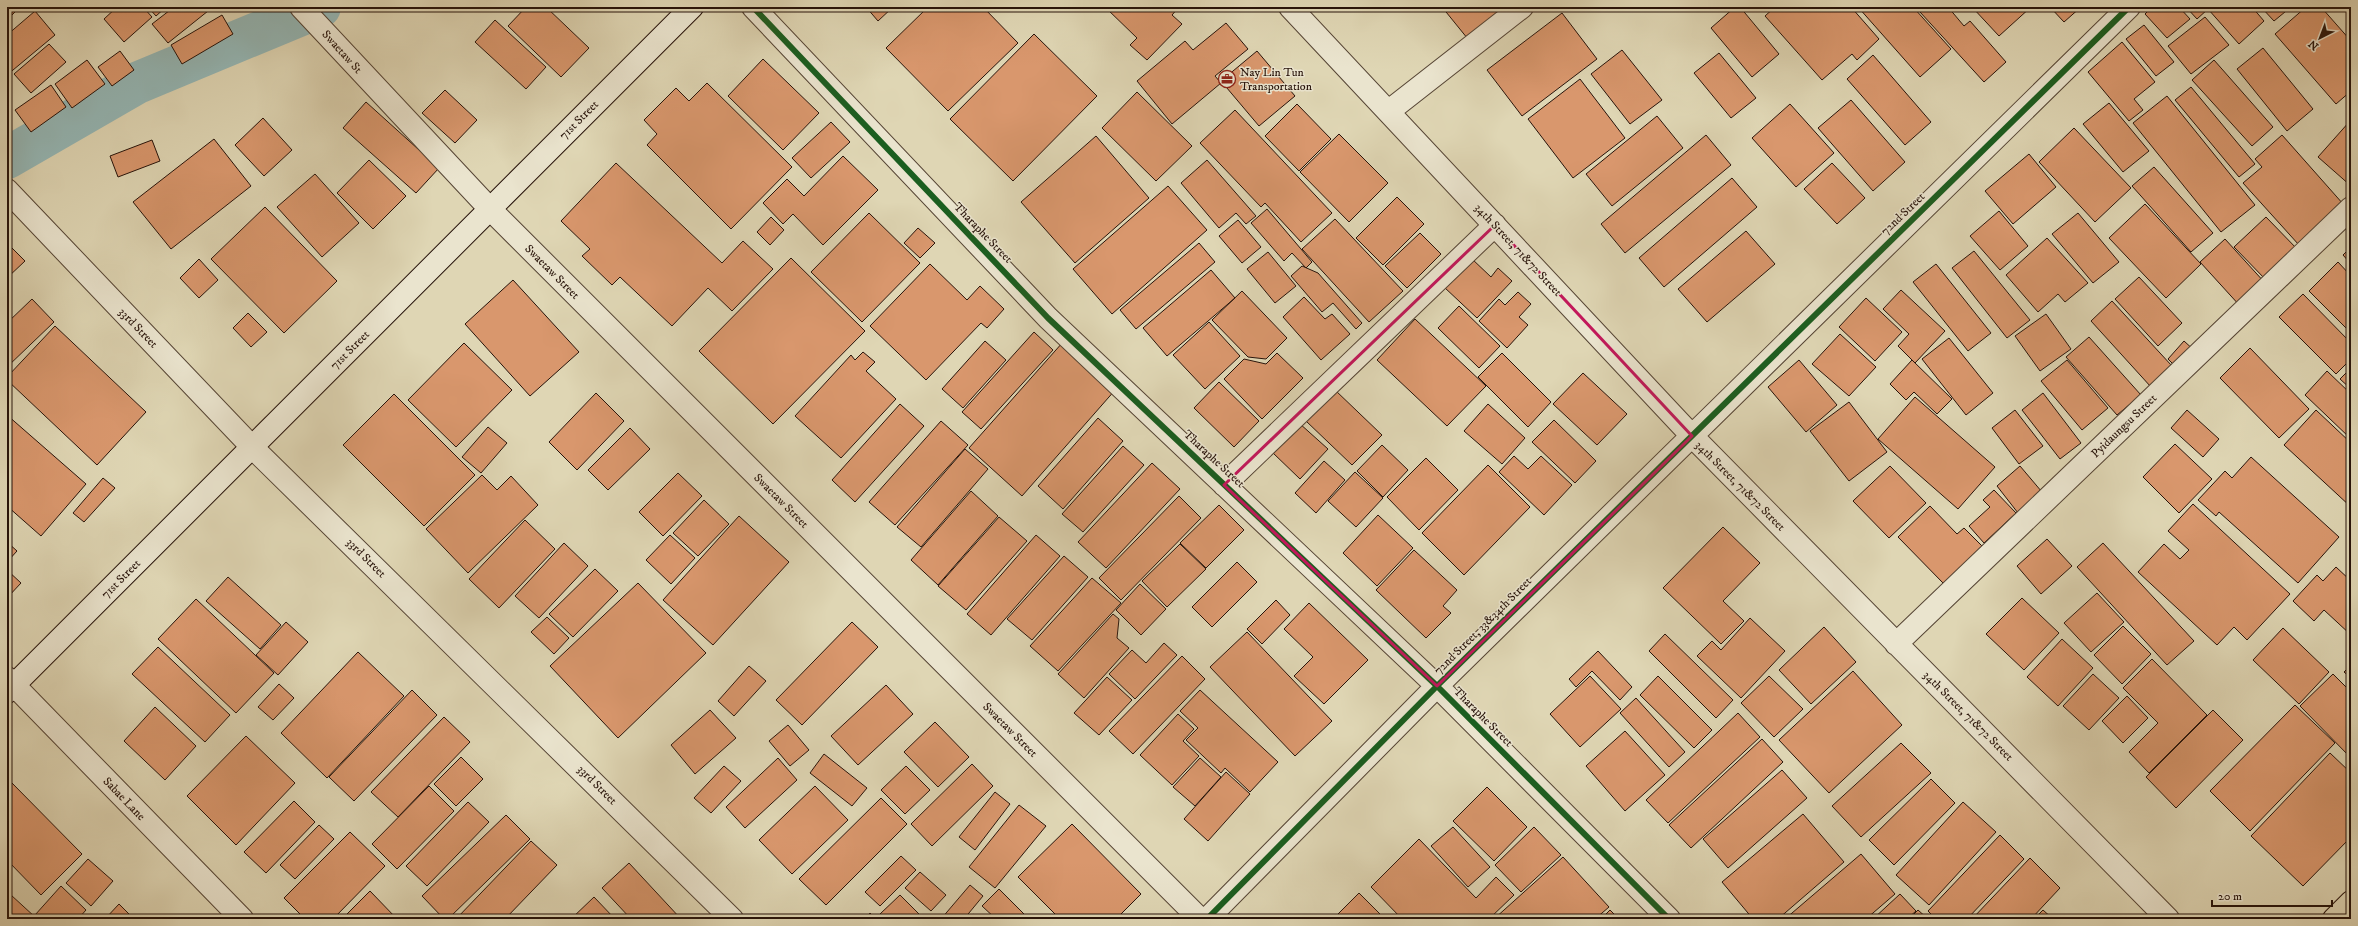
<svg xmlns="http://www.w3.org/2000/svg" width="2358" height="926" font-family="'IM FELL DW Pica',serif">
  <style>
    .lines { fill: none; stroke-linecap: round; stroke-linejoin: round }
    .canal { stroke: #95b7b5; stroke-width: 42 }
    .building { fill: #d9976d; stroke: #27130a }
    .minor-casing { stroke: #554434; stroke-width: 24 }
    .secondary-casing { stroke: #27130a; stroke-width: 24 }
    .primary-casing { stroke: #27130a; stroke-width: 24 }
    .minor { stroke: #eae4ce; stroke-width: 22 }
    .secondary { stroke: #eae4ce; stroke-width: 22 }
    .primary { stroke: #dfd6b4; stroke-width: 22 }
    .cycleway-casing { stroke: #eae4ce; stroke-width: 8 }
    .cycleway { stroke: #1b5e20; stroke-width: 6 }
    .marked { fill: none; stroke: #c2185b; stroke-width: 3; stroke-linejoin: round }
    .labels { text-anchor: middle; dominant-baseline: central; stroke-width: 3; stroke-linejoin: round; paint-order: stroke }
    .street-label { font-size: 12px; fill: #27130a; stroke: #eae4ce }
    .poi-label { font-size: 12px; fill: #27130a; stroke: #eae4ce; text-anchor: start }
  </style>
  <rect width="100%" height="100%" fill="#dfd6b4"/>
  <filter id="stains"><feTurbulence type="fractalNoise" baseFrequency=".005" numOctaves="4"/><feColorMatrix values="0 0 0 0 .2 0 0 0 0 .09 0 0 0 0 .02 0 0 0 .5 -.17"/></filter>
  <radialGradient id="worn" r=".72"><stop offset=".6" stop-color="#630" stop-opacity="0"/><stop offset="1" stop-color="#630" stop-opacity=".3"/></radialGradient>
  <g class="lines">
    <!-- canal -->
    <path class="canal" d="M7 158 137 83 320 7"/>
  </g>
  <!-- building -->
  <path class="building" d="M7 7H12L16 11 7 20Z
    M117 7H143L152 17 124 42 104 19Z
    M148 7H166L156 16Z
    M174 7H213L168 43 152 24Z
    M526 7H546L589 48 561 77 508 26Z
    M866 7H893L878 21Z
    M928 7H983L1018 43 948 111 886 48Z
    M1105 7H1179L1172 15 1182 24 1147 60 1130 45 1137 38Z
    M1442 7H1519L1472 44Z
    M1735 7H1740L1779 54 1752 77 1711 28Z
    M1775 7H1851L1879 39 1857 60 1852 54 1822 80 1765 16Z
    M1858 7H1913L1951 49 1920 77Z
    M1926 7H1948L1964 26 1970 21 2006 62 1984 82 1920 12Z
    M1972 7H2031L1999 36Z
    M2050 7H2081L2064 22Z
    M2152 7H2179L2190 19 2167 38 2145 14Z
    M2186 7H2252L2264 21 2239 44 2208 9 2197 19Z
    M2261 7H2291L2274 21Z
    M2306 7H2321L2351 41V91L2336 104 2275 34Z
    M35 11 55 35 7 75V35Z
    M1562 13 1597 59 1522 116 1487 70Z
    M222 15 233 34 182 64 171 45Z
    M2205 17 2229 45 2191 74 2168 46Z
    M495 20 546 67 526 89 475 42Z
    M1226 23 1248 49 1215 76 1221 83 1172 124 1137 81 1185 41 1193 50Z
    M2144 25 2174 62 2156 76 2126 39Z
    M1034 34 1097 96 1013 181 950 119Z
    M2122 42 2155 82 2134 99 2143 110 2129 121 2088 72Z
    M49 44 66 62 31 93 14 74Z
    M2263 48 2313 109 2287 131 2237 69Z
    M1622 50 1662 100 1630 124 1591 74Z
    M120 51 134 70 112 86 98 67Z
    M1257 51 1295 96 1259 126 1221 81Z
    M1719 53 1756 98 1731 118 1694 73Z
    M1873 55 1931 122 1905 145 1847 79Z
    M763 59 819 113 783 150 728 96Z
    M87 60 105 84 72 108 55 84Z
    M2214 60 2273 127 2252 146 2192 80Z
    M1580 79 1625 138 1573 178 1528 119Z
    M707 83 792 167 731 229 647 145 657 134 644 120 676 88 689 101Z
    M51 85 66 107 31 132 15 110Z
    M2191 87 2255 164 2239 177 2175 100Z
    M445 90 477 120 455 143 422 113Z
    M1137 92 1192 146 1156 181 1102 128Z
    M2167 96 2255 205 2221 232 2133 123Z
    M1851 100 1905 162 1873 191 1818 128Z
    M366 102 439 168 416 193 343 128Z
    M2109 103 2149 151 2123 172 2083 124Z
    M1297 104 1331 139 1299 171 1265 136Z
    M1790 104 1834 153 1796 187 1752 138Z
    M1235 110 1332 213 1301 242 1265 203 1261 207 1200 143Z
    M1657 116 1683 148 1612 206 1586 174Z
    M263 118 292 150 264 176 235 145Z
    M2350 121 2351 122V186L2318 157Z
    M831 122 850 142 811 178 792 158Z
    M2074 128 2131 188 2095 222 2039 162Z
    M1339 134 1388 183 1349 222 1300 172Z
    M1706 135 1731 165 1625 253 1601 224Z
    M2282 135 2344 205 2299 245 2243 183 2262 167 2255 159Z
    M1096 136 1149 198 1075 263 1021 202Z
    M214 139 251 186 171 249 133 202Z
    M152 140 160 161 118 177 110 156Z
    M2029 154 2056 187 2013 224 1985 191Z
    M843 156 878 190 823 245 793 214 783 224 763 203 787 179 804 196Z
    M369 160 406 196 373 229 337 193Z
    M1207 160 1256 216 1246 224 1236 213 1219 228 1181 183Z
    M616 163 722 263 743 241 773 269 732 311 708 288 672 326 620 277 612 285 582 256 590 249 561 221Z
    M1832 163 1865 198 1837 224 1804 189Z
    M2154 167 2213 233 2191 252 2132 186Z
    M315 174 359 223 322 257 277 207Z
    M1732 178 1757 207 1664 287 1639 258Z
    M1168 186 1207 230 1112 314 1073 269Z
    M1397 197 1424 224 1383 265 1356 238Z
    M2145 204 2201 264 2166 298 2109 238Z
    M265 207 337 281 284 333 211 259Z
    M1267 209 1312 262 1306 268 1292 253 1284 261 1251 223Z
    M1999 211 2028 246 2000 270 1970 236Z
    M869 213 920 263 862 322 811 272Z
    M2078 213 2119 262 2093 283 2052 234Z
    M771 217 784 230 770 245 757 232Z
    M2266 217 2299 251 2267 281 2234 247Z
    M1335 219 1403 291 1369 322 1302 249Z
    M1238 220 1261 247 1242 263 1219 236Z
    M918 228 935 243 920 258 904 243Z
    M1746 231 1775 264 1707 322 1678 289Z
    M1420 233 1441 254 1407 288 1385 266Z
    M2047 238 2088 283 2065 302 2058 294 2038 312 2006 275Z
    M2225 239 2266 284 2241 307 2200 262Z
    M7 243 25 261 7 278Z
    M1199 243 1215 262 1136 329 1120 310Z
    M2351 247V264L2343 255Z
    M1974 251 2030 320 2007 338 1952 268Z
    M1268 252 1296 286 1275 303 1247 269Z
    M791 258 865 331 773 424 699 351Z
    M1471 258 1491 277 1498 268 1512 281 1477 318 1444 287Z
    M199 259 218 280 199 298 180 278Z
    M2338 262 2351 276V333L2309 291Z
    M930 264 967 300 980 286 1004 309 987 328 981 323 926 380 870 326Z
    M1936 264 1991 333 1968 351 1913 282Z
    M1302 266 1318 273 1362 323 1356 329 1333 303 1322 312 1291 276Z
    M1211 270 1235 298 1167 356 1143 328Z
    M2139 277 2182 323 2158 346 2115 299Z
    M513 280 579 352 530 396 465 324Z
    M1901 290 1945 331 1915 363 1898 346 1909 334 1883 309Z
    M1242 291 1287 338 1266 359 1248 357 1212 320Z
    M1518 292 1531 304 1519 317 1528 325 1507 348 1479 321 1499 299 1505 305Z
    M2303 294 2351 343V359L2336 374 2279 317Z
    M1304 297 1325 319 1332 314 1350 334 1321 360 1283 317Z
    M1866 298 1902 332 1875 361 1839 327Z
    M32 299 54 322 7 367V323Z
    M2112 301 2172 366 2151 387 2091 321Z
    M1459 306 1500 346 1479 368 1438 328Z
    M248 313 267 332 251 347 233 328Z
    M2046 314 2071 349 2040 371 2015 336Z
    M1415 319 1486 386 1447 426 1377 360Z
    M1209 322 1240 356 1205 389 1173 355Z
    M55 326 146 412 97 465 7 380V377Z
    M1034 332 1053 350 981 429 962 412Z
    M1840 334 1876 367 1849 396 1812 364Z
    M2089 337 2141 395 2117 415 2066 357Z
    M1949 338 1993 393 1966 415 1922 359Z
    M985 341 1006 360 963 408 942 389Z
    M2184 341 2196 352 2179 370 2168 359Z
    M1063 342 1116 389 1022 496 969 448Z
    M464 343 512 390 456 447 408 400Z
    M2250 348 2309 409 2279 438 2220 378Z
    M863 352 875 362 866 371 896 399 841 458 795 416 851 355 855 360Z
    M1277 353 1303 378 1262 419 1224 379 1244 359 1266 364Z
    M1502 353 1551 402 1528 427 1478 377Z
    M1799 360 1837 405 1806 432 1768 387Z
    M1912 360 1952 399 1937 414 1914 392 1906 400 1890 384Z
    M2067 360 2108 408 2082 430 2041 381Z
    M2351 368V389L2340 379Z
    M2327 371 2351 394V439L2305 395Z
    M1583 373 1627 414 1597 445 1553 404Z
    M1219 382 1259 421 1234 447 1194 408Z
    M1335 390 1382 435 1352 465 1306 421Z
    M596 393 624 421 577 470 549 442Z
    M2043 393 2081 443 2060 459 2022 410Z
    M394 394 475 475 424 526 343 445Z
    M1915 397 1995 467 1958 509 1878 439Z
    M1849 402 1887 452 1849 481 1810 431Z
    M900 404 924 426 855 502 832 480Z
    M1488 404 1525 438 1502 464 1464 431Z
    M2015 410 2043 446 2019 464 1992 428Z
    M2187 410 2219 439 2203 457 2171 428Z
    M2316 410 2351 443V507L2284 445Z
    M7 415 86 484 41 536 7 506Z
    M1098 418 1123 441 1063 509 1038 486Z
    M1554 420 1596 461 1575 483 1532 442Z
    M941 421 968 445 895 525 869 502Z
    M1299 423 1328 449 1300 479 1272 452Z
    M488 427 507 443 481 473 462 457Z
    M630 428 650 449 608 490 588 470Z
    M2175 444 2212 479 2179 513 2143 477Z
    M1382 445 1408 470 1383 497 1357 471Z
    M1123 446 1144 465 1083 532 1062 514Z
    M965 449 988 469 921 547 897 527Z
    M1514 456 1528 469 1541 456 1572 485 1544 515 1499 472Z
    M2251 457 2339 537 2298 583 2219 512 2216 516 2198 500 2225 471 2232 478Z
    M1426 458 1458 490 1419 530 1387 497Z
    M1324 461 1345 480 1316 513 1295 493Z
    M1152 463 1180 489 1106 568 1078 542Z
    M1488 465 1530 507 1464 575 1422 533Z
    M1890 466 1926 503 1889 538 1853 501Z
    M2020 466 2042 492 2018 513 1997 486Z
    M1355 472 1383 498 1356 527 1328 501Z
    M678 473 702 496 663 536 639 512Z
    M482 475 497 490 511 476 538 505 468 573 426 529Z
    M103 478 115 488 84 522 73 513Z
    M1994 490 2016 513 1984 543 1969 526 1990 507 1983 500Z
    M971 491 998 516 938 585 911 560Z
    M1179 496 1201 518 1121 600 1099 578Z
    M704 500 729 524 698 556 673 533Z
    M2193 504 2290 594 2247 640 2234 627 2217 645 2138 572 2164 544 2180 559 2189 550 2168 531Z
    M1219 505 1244 530 1206 568 1180 543Z
    M1930 506 1957 534 1964 528 1983 547 1944 584 1898 537Z
    M1378 515 1413 548 1377 586 1343 553Z
    M739 516 789 562 713 645 663 600Z
    M999 517 1027 541 966 610 938 586Z
    M525 520 555 549 499 608 469 579Z
    M1723 527 1760 563 1723 601 1744 621 1721 644 1663 588Z
    M670 535 695 558 671 584 646 560Z
    M1036 535 1060 556 991 635 967 614Z
    M2047 539 2072 566 2041 594 2017 566Z
    M7 542 17 551 7 562Z
    M564 543 588 566 539 618 515 596Z
    M2103 543 2194 641 2167 665 2077 567Z
    M1180 544 1206 569 1167 607 1142 581Z
    M1414 550 1457 590 1443 606 1451 613 1426 638 1376 590Z
    M1064 556 1088 577 1032 640 1007 619Z
    M1237 562 1257 582 1212 627 1192 607Z
    M2336 567 2351 581V635L2324 610 2314 621 2293 601 2317 575 2323 581Z
    M595 569 618 591 573 637 549 614Z
    M7 570 21 583 7 598Z
    M228 577 281 625 260 649 206 601Z
    M1092 578 1121 603 1058 671 1030 646Z
    M638 583 706 653 618 738 550 666Z
    M1140 584 1166 609 1141 635 1116 610Z
    M2097 593 2124 622 2091 652 2064 623Z
    M2022 598 2059 633 2024 670 1986 634Z
    M196 599 274 673 236 713 158 639Z
    M1276 600 1290 615 1262 644 1247 629Z
    M1309 603 1368 660 1324 704 1294 676 1313 657 1284 629Z
    M1113 614 1119 619 1117 638 1129 648 1084 698 1058 674Z
    M547 617 569 638 554 654 531 632Z
    M1750 618 1785 651 1741 698 1697 656 1712 641 1721 650Z
    M286 622 308 642 278 675 256 655Z
    M852 622 878 647 802 725 776 700Z
    M2123 626 2151 654 2122 684 2094 655Z
    M1824 627 1856 662 1811 704 1779 670Z
    M2283 628 2329 672 2299 704 2253 660Z
    M1247 632 1332 721 1295 756 1210 667Z
    M1665 634 1733 700 1716 718 1649 651Z
    M2062 639 2093 668 2058 706 2027 677Z
    M1164 643 1177 655 1135 699 1109 674 1132 650 1146 663Z
    M158 647 230 715 205 742 132 674Z
    M1598 651 1632 687 1620 700 1592 671 1576 687 1569 679Z
    M358 652 404 696 327 778 281 733Z
    M1182 656 1205 679 1133 754 1109 731Z
    M2152 659 2207 715 2149 773 2129 752 2158 723 2123 688Z
    M2351 665V678L2344 672Z
    M749 666 766 681 734 716 718 701Z
    M1853 671 1902 725 1829 793 1779 740Z
    M2093 674 2119 698 2089 730 2063 706Z
    M2333 674 2351 692V758L2300 706Z
    M1590 676 1621 709 1580 747 1550 714Z
    M1658 676 1712 730 1694 748 1640 695Z
    M1769 676 1803 709 1774 737 1741 703Z
    M1107 677 1132 700 1099 735 1074 713Z
    M279 684 294 698 273 720 258 707Z
    M886 685 913 714 858 765 831 736Z
    M412 690 437 715 354 801 329 777Z
    M1200 690 1278 762 1250 792 1225 768 1221 773 1186 740 1198 728 1180 711Z
    M2127 696 2148 718 2123 743 2102 721Z
    M1636 698 1685 752 1669 767 1620 713Z
    M2295 705 2335 743 2250 831 2210 791Z
    M155 707 196 746 165 780 124 741Z
    M710 710 736 738 695 774 671 745Z
    M2213 710 2243 740 2176 808 2146 777Z
    M1738 713 1760 737 1668 823 1646 800Z
    M1178 714 1194 729 1183 741 1199 756 1172 785 1140 755Z
    M444 717 470 742 398 817 371 792Z
    M935 722 969 757 938 787 904 752Z
    M788 725 809 750 790 766 769 741Z
    M1625 731 1665 775 1625 811 1586 766Z
    M246 736 295 783 236 845 187 796Z
    M1762 739 1783 762 1691 848 1669 825Z
    M1901 743 1931 773 1861 837 1832 806Z
    M2330 753 2351 773V837L2303 886 2251 836Z
    M824 754 867 788 852 806 810 773Z
    M461 757 483 779 456 806 434 784Z
    M778 758 797 780 745 828 726 807Z
    M1200 758 1221 777 1195 806 1173 787Z
    M972 764 993 786 932 846 911 824Z
    M724 766 741 781 711 813 694 798Z
    M906 766 930 790 905 814 881 790Z
    M1782 770 1807 798 1728 868 1703 839Z
    M1226 772 1250 794 1208 841 1184 819Z
    M1931 779 1955 803 1894 865 1869 840Z
    M11 782 82 854 41 895 7 860V785Z
    M429 786 454 811 397 869 372 844Z
    M815 786 848 820 792 874 759 840Z
    M1487 787 1527 827 1494 861 1453 821Z
    M995 792 1010 804 975 850 959 837Z
    M881 798 907 824 826 905 799 879Z
    M294 801 315 822 266 873 244 852Z
    M468 802 489 822 427 886 406 866Z
    M1963 802 1996 832 1929 905 1896 875Z
    M1019 805 1046 826 995 888 969 867Z
    M1803 814 1844 862 1778 919H1753L1722 882Z
    M506 815 530 839 448 919H444L422 896Z
    M1072 824 1141 894 1116 919H1060L1018 877Z
    M319 825 334 839 295 879 280 865Z
    M1453 827 1490 867 1468 887 1431 846Z
    M1534 827 1561 855 1521 892 1495 865Z
    M350 832 385 866 333 919H305L284 898Z
    M2000 835 2024 859 1967 919H1936L1928 911Z
    M1419 839 1476 898 1496 877 1514 895 1489 919H1402L1371 887Z
    M531 841 557 865 505 919H456Z
    M1861 854 1895 894 1866 919H1785Z
    M901 856 916 870 880 906 865 892Z
    M1563 857 1609 907 1595 919H1494Z
    M2030 858 2060 888 2031 919H1972Z
    M88 859 113 881 91 906 66 883Z
    M629 863 681 919H631L602 888Z
    M920 872 946 895 931 911 905 888Z
    M970 885 983 896 964 919H941Z
    M61 886 86 910 78 919H39L35 915Z
    M999 889 1029 919H996L982 906Z
    M370 891 397 919H342Z
    M1359 893 1385 919H1340L1337 915Z
    M1900 894 1916 911 1907 919H1873Z
    M11 895 35 917 33 919H7V900Z
    M900 895 924 919H885L880 914Z
    M594 897 615 919H571Z
    M119 904 134 919H105Z
    M1610 910 1619 919H1601Z
    M1918 910 1928 919H1909Z
    M2043 910 2053 919H2034Z
    M870 913 876 919H865Z
    M974 914 979 919H968Z"/>
  <g class="lines">
    <!-- minor casing -->
    <g class="minor-casing">
      <path id="minor" d="M301 7 490 209 1200 919
        M753 7 1048 318 1437 686 1669 919
        M1290 7 1692 436 2168 919
        M1389 111 1522 7
        M7 190 253 448 732 919
        M1224 485 1495 225
        M1896 644 2351 208
        M7 678 242 919
        M1207 919 1437 686 2129 7"/>
    </g>
    <!-- secondary casing -->
    <g class="secondary-casing">
      <path id="secondary" d="M7 692 692 7"/>
    </g>
    <!-- primary casing -->
    <g class="primary-casing">
      <path id="primary" d="M2334 919 2351 902"/>
    </g>
    <!-- minor -->
    <use href="#minor" class="minor"/>
    <!-- secondary -->
    <use href="#secondary" class="secondary"/>
    <!-- primary -->
    <use href="#primary" class="primary"/>
    <!-- cycleway casing -->
    <g class="cycleway-casing">
      <path id="cycleway" d="M753 7 1048 318 1437 686 1669 919
        M1207 919 1437 686 2129 7"/>
    </g>
    <!-- cycleway -->
    <use href="#cycleway" class="cycleway"/>
  </g>
  <!-- marked area -->
  <path class="marked" d="M1495 225 1692 436 1437 686 1224 485Z"/>
  <!-- icons -->
  <defs>
    <g id="office-ring" transform="scale(0.9)"><circle r="9.5" fill="#eae4ce" stroke="#8f2418" stroke-width="1.5"/><path d="M-6-3h4V-5.5h4V-3h4V5H-6ZM-1-4.5V-3h2v-1.5ZM-6 0V1H6V0Z" fill="#8f2418"/></g>
  </defs>
  <g fill-rule="evenodd">
    <use href="#office-ring" x="1227" y="79"/>
  </g>
  <g class="labels">
    <!-- street labels -->
    <g class="street-label">
      <text transform="translate(342 52) rotate(48)">Swaetaw St</text>
      <text transform="translate(579 120) rotate(-45)">71st Street</text>
      <text transform="translate(1903 214) rotate(-44)">72nd Street</text>
      <text transform="translate(983 233) rotate(46)">Tharaphe Street</text>
      <text transform="translate(1518 250) rotate(47)">34th Street, 71&amp;72 Street</text>
      <text transform="translate(552 272) rotate(45)">Swaetaw Street</text>
      <text transform="translate(138 328) rotate(46)">33rd Street</text>
      <text transform="translate(350 350) rotate(-45)">71st Street</text>
      <text transform="translate(2124 426) rotate(-44)">Pyidaungsu Street</text>
      <text transform="translate(1214 459) rotate(43)">Tharaphe Street</text>
      <text transform="translate(1740 486) rotate(45)">34th Street, 71&amp;72 Street</text>
      <text transform="translate(781 501) rotate(45)">Swaetaw Street</text>
      <text transform="translate(366 558) rotate(45)">33rd Street</text>
      <text transform="translate(121 579) rotate(-45)">71st Street</text>
      <text transform="translate(1483 626) rotate(-45)">72nd Street, 33&amp;34th Street</text>
      <text transform="translate(1968 716) rotate(45)">34th Street, 71&amp;72 Street</text>
      <text transform="translate(1483 717) rotate(45)">Tharaphe Street</text>
      <text transform="translate(1010 730) rotate(45)">Swaetaw Street</text>
      <text transform="translate(597 785) rotate(45)">33rd Street</text>
      <text transform="translate(124 799) rotate(46)">Sabae Lane</text>
    </g>
    <!-- poi labels -->
    <g class="poi-label">
      <text x="1240" y="72">Nay Lin Tun<tspan x="1240" dy="14">Transportation</tspan></text>
    </g>
  </g>
  <!-- margin -->
  <rect width="2358" height="926" fill="none" stroke="#dfd6b4" stroke-width="24"/>
  <rect x="8" y="8" width="2342" height="910" fill="none" stroke="#27130a" stroke-width="2"/>
  <rect x="12" y="12" width="2334" height="902" fill="none" stroke="#27130a"/>
  <!-- north arrow -->
  <g transform="translate(2320 38) rotate(222)" stroke="#eae4ce" stroke-width="3" paint-order="stroke">
  <path d="M0-3L7 15L0 10L-7 15Z" fill="#27130a"/>
  <text y="-6" font-size="11" font-weight="bold" text-anchor="middle" fill="#27130a">N</text>
  </g>
  <!-- scale -->
  <path d="M2212 900v6h120v-6" fill="none" stroke="#27130a" stroke-width="2"/>
  <text x="2218" y="900" font-size="12" fill="#27130a" stroke="#eae4ce" stroke-width="3" paint-order="stroke">20 m</text>
  <rect width="100%" height="100%" filter="url(#stains)"/>
  <rect width="100%" height="100%" fill="url(#worn)"/>
</svg>
